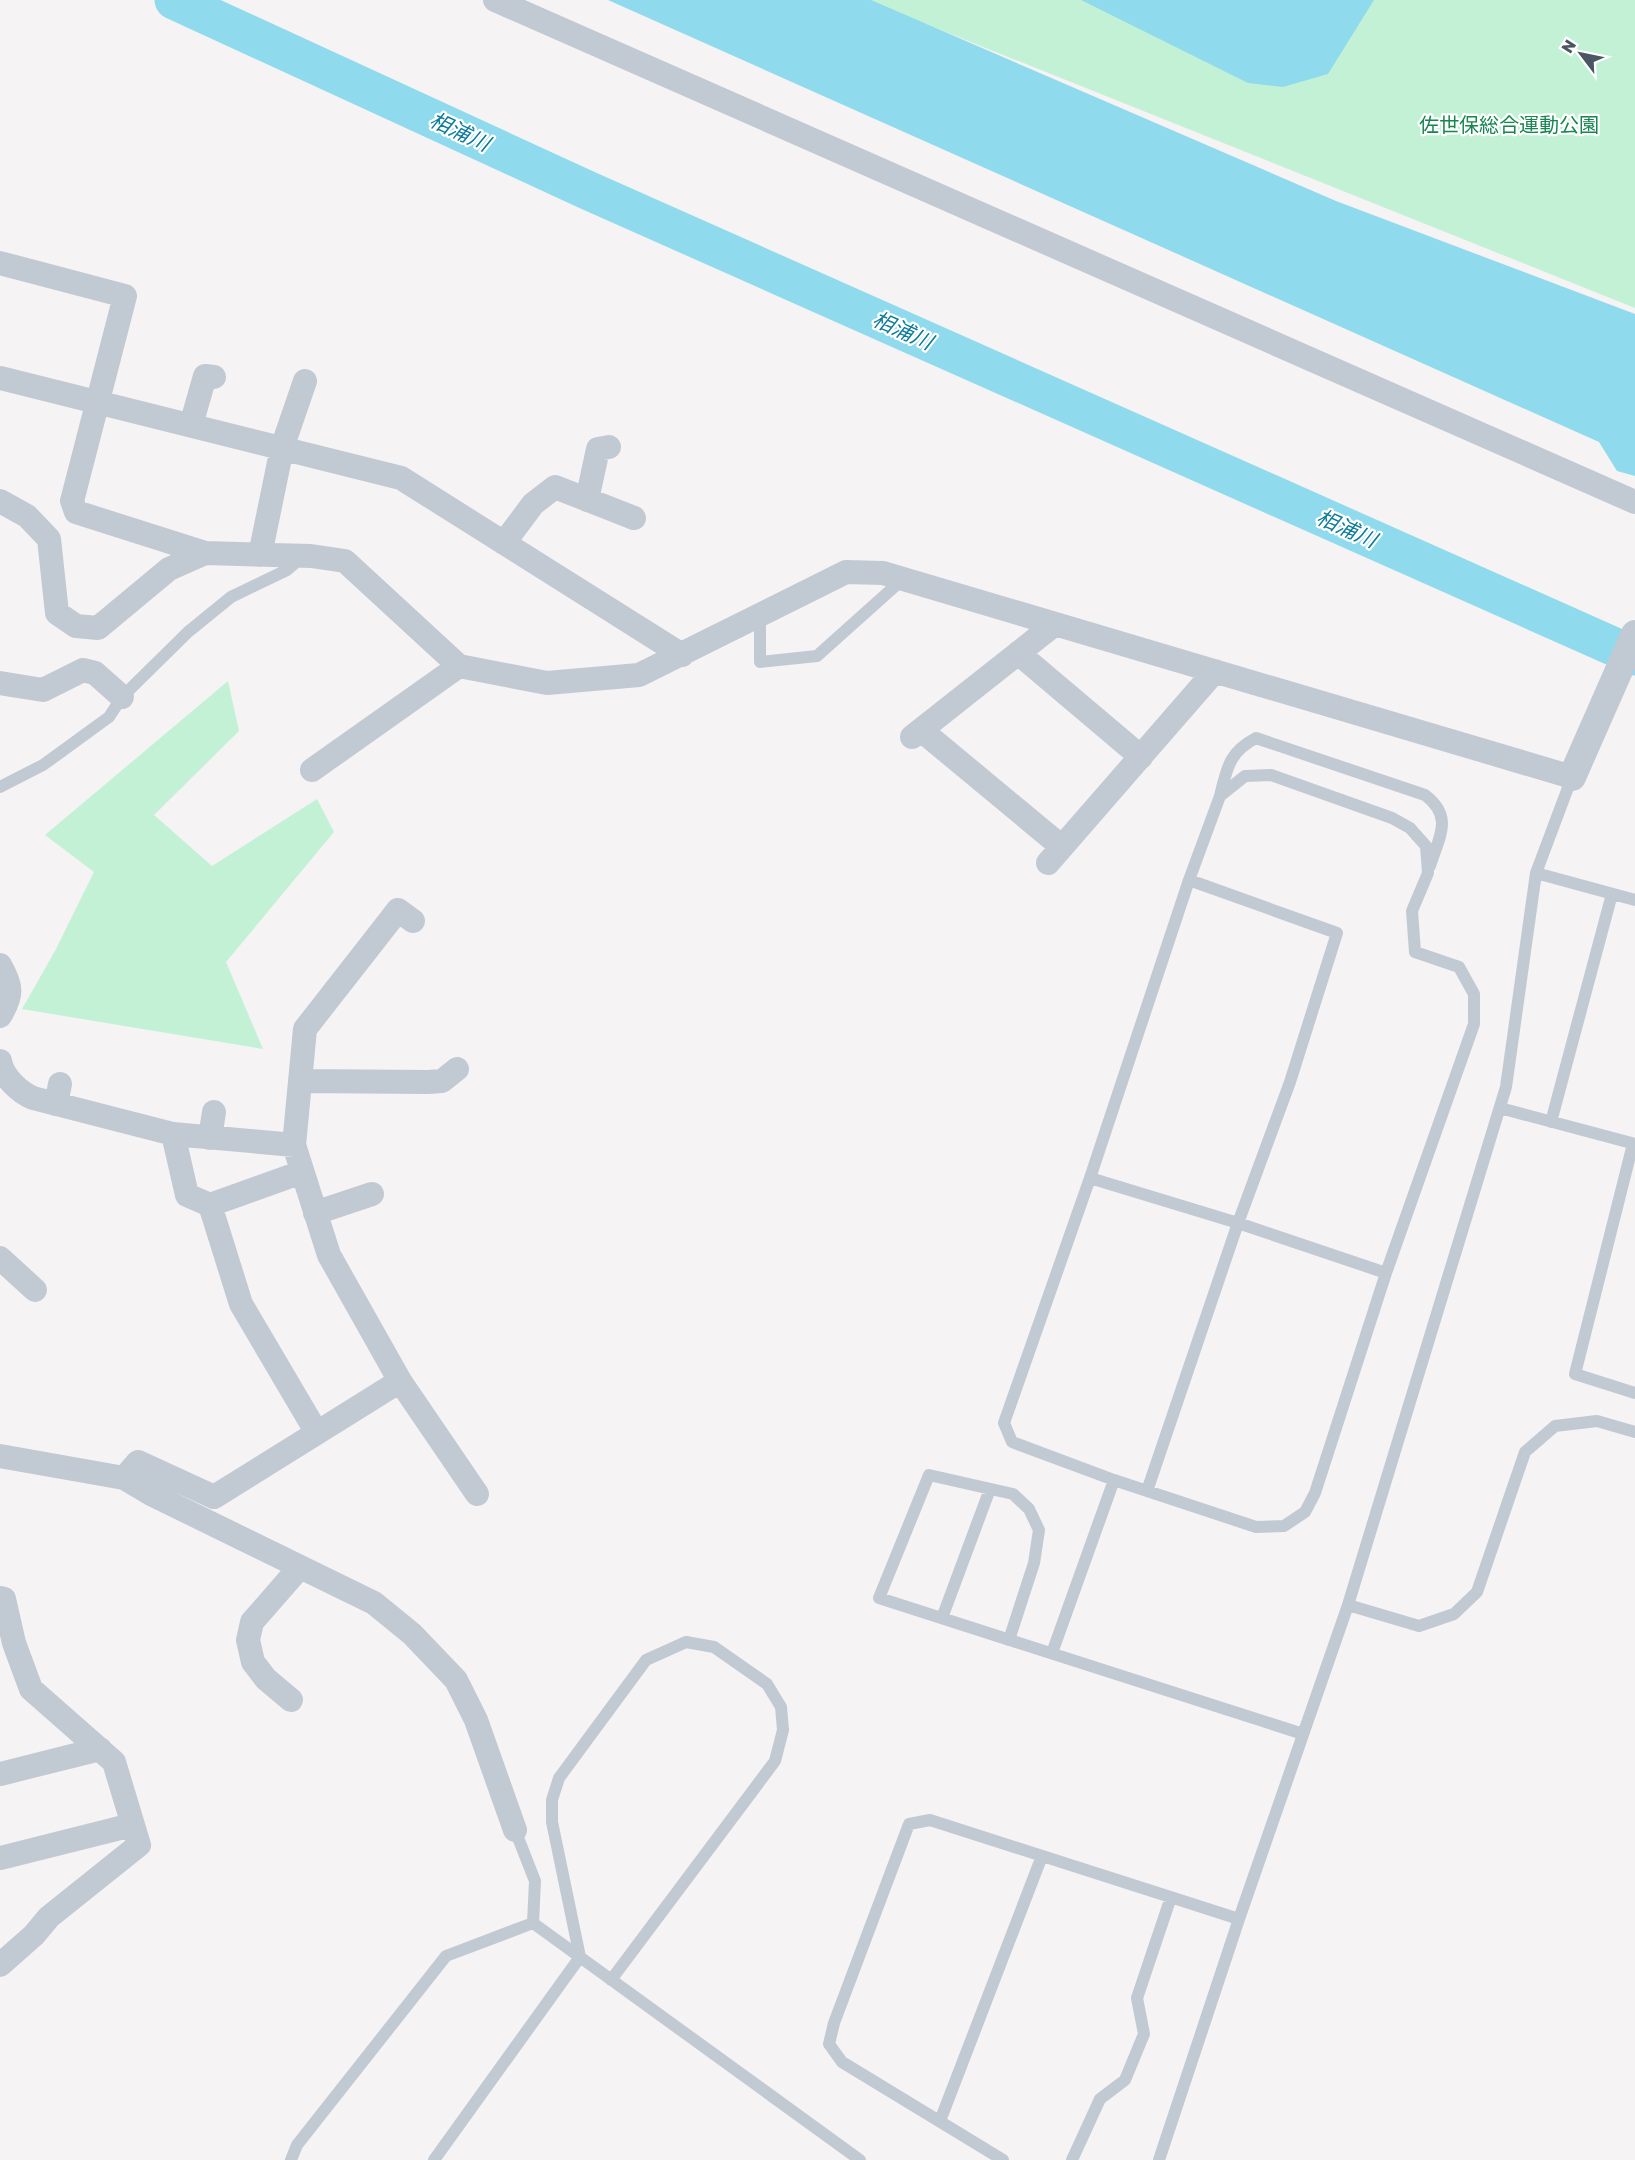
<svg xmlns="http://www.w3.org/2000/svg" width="1635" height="2160" font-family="'Golos Text','Noto Sans JP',sans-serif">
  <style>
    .green { fill: #c3f1d5 }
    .water { fill: #90daee }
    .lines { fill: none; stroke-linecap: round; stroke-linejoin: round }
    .river { stroke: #90daee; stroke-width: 39 }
    .service { stroke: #c1cad2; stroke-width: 12 }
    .minor { stroke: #c1cad2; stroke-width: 24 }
    .tertiary { stroke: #c1cad2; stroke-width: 28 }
    .labels { text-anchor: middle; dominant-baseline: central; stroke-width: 4.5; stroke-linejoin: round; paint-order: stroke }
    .park-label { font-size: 20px; fill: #17864f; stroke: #fff }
    .water-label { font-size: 21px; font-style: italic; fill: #0c7c9b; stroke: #fff }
  </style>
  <rect width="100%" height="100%" fill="#f5f3f3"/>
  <!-- green -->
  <path class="green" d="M866 0H1635V308Z
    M228 681 239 731 154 815 212 866 317 799 334 832 226 962 263 1049 22 1009 55 951 94 872 45 835Z"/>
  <!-- water -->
  <path class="water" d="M608 0H871L1336 201 1635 314V476L1617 471 1599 442Z
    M1081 0H1374L1328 74 1283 87 1248 83Z"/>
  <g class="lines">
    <!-- river -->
    <path class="river" d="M174 0 587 190 1635 656"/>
    <!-- service -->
    <path class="service" d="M760 615V662L817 656 903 579
      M1271 775 1392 818 1410 828 1426 846 1428 873 1412 911 1415 952 1459 967 1474 994V1024L1386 1273 1315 1493 1305 1512 1284 1526 1256 1527 1114 1480 1012 1442 1004 1423 1090 1178 1189 880 1220 796 1245 776Z
      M0 787 43 765 109 717 122 697 188 632 231 597 287 570 301 558
      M1220 796C1227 768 1229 752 1256 738L1425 795C1454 817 1439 837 1430 866
      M1536 873 1635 900
      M1500 1108 1635 1144
      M1551 1122 1612 894
      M1633 1144 1575 1374 1635 1393
      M1090 1178 1238 1223 1386 1273
      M1147 1491 1238 1223 1290 1082 1337 933 1189 880
      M1348 1605 1419 1626 1454 1614 1477 1592 1525 1452 1555 1426 1597 1421 1635 1432
      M942 1618 990 1489
      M1009 1640 1034 1563 1039 1530 1029 1509 1013 1494 929 1475 879 1598 1303 1734
      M1052 1653 1114 1480
      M515 1830 535 1881 533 1923 860 2160
      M940 2121 1042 1856
      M291 2160 297 2145 446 1956 533 1923
      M434 2160 580 1957 552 1822V1800L559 1778 646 1660 686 1642 714 1647 767 1684 781 1707 783 1730 775 1761 611 1980
      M1003 2160 842 2062 829 2044 834 2023 909 1824 930 1820 1239 1919
      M1072 2160 1100 2099 1125 2080 1144 2034 1137 1998 1171 1897
      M1159 2160 1239 1919 1348 1605 1506 1087 1536 873 1572 777"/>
    <!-- minor -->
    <path class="minor" d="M495 0 1635 502
      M0 263 125 296 72 501 76 512 205 553
      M0 378 401 478 682 655
      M191 425 205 376 214 377
      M587 500 598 449 609 447
      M0 501 27 516 49 539 57 613 76 626 98 628 169 569 205 553 311 556 345 561 459 666 547 683 639 675 846 572 883 573 1572 777
      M504 543 533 504 555 487 634 518
      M260 555 282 448 305 381
      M1018 653 1141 757
      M0 683 43 690 83 670 95 673 122 697
      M921 730 1062 847
      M912 737 1055 624
      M312 770 459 666
      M1048 863 1215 671
      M0 965C12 986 13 995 0 1016
      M0 1061C3 1077 19 1092 33 1098L173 1134 187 1195 210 1205
      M300 1081 428 1082 442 1081 457 1069
      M56 1104 60 1084
      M173 1134 294 1145
      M210 1138 214 1112
      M302 1172 210 1205 241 1304 317 1433
      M315 1213 372 1194
      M0 1258 35 1290
      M400 1381 329 1255 294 1145 305 1029 398 910 413 921
      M0 1456 124 1478 151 1494 374 1603 412 1634 456 1680 476 1720 515 1830
      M124 1478 138 1462 214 1497 400 1381 477 1494
      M0 1598 4 1599 14 1643 31 1689 114 1762 139 1845 49 1917 34 1935 0 1965
      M291 1700 266 1679 253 1662 248 1640 252 1622 300 1567
      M0 1774 100 1749
      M0 1858 132 1825"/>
    <!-- tertiary -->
    <path class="tertiary" d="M1572 777 1635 634"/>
  </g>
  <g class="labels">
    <!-- park labels -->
    <g class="park-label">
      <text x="1509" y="124">佐世保総合運動公園</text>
    </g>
    <!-- water labels -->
    <g class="water-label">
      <text transform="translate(460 131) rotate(25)">相浦川</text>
      <text transform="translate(903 330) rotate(24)">相浦川</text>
      <text transform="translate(1347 528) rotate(24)">相浦川</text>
    </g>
  </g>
  <!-- north arrow -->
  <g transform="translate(1581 54) rotate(302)" stroke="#ffffff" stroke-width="4.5" paint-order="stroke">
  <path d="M0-4.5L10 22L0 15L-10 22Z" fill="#4a5661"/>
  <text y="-9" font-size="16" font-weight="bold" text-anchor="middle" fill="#4a5661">N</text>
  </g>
</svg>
